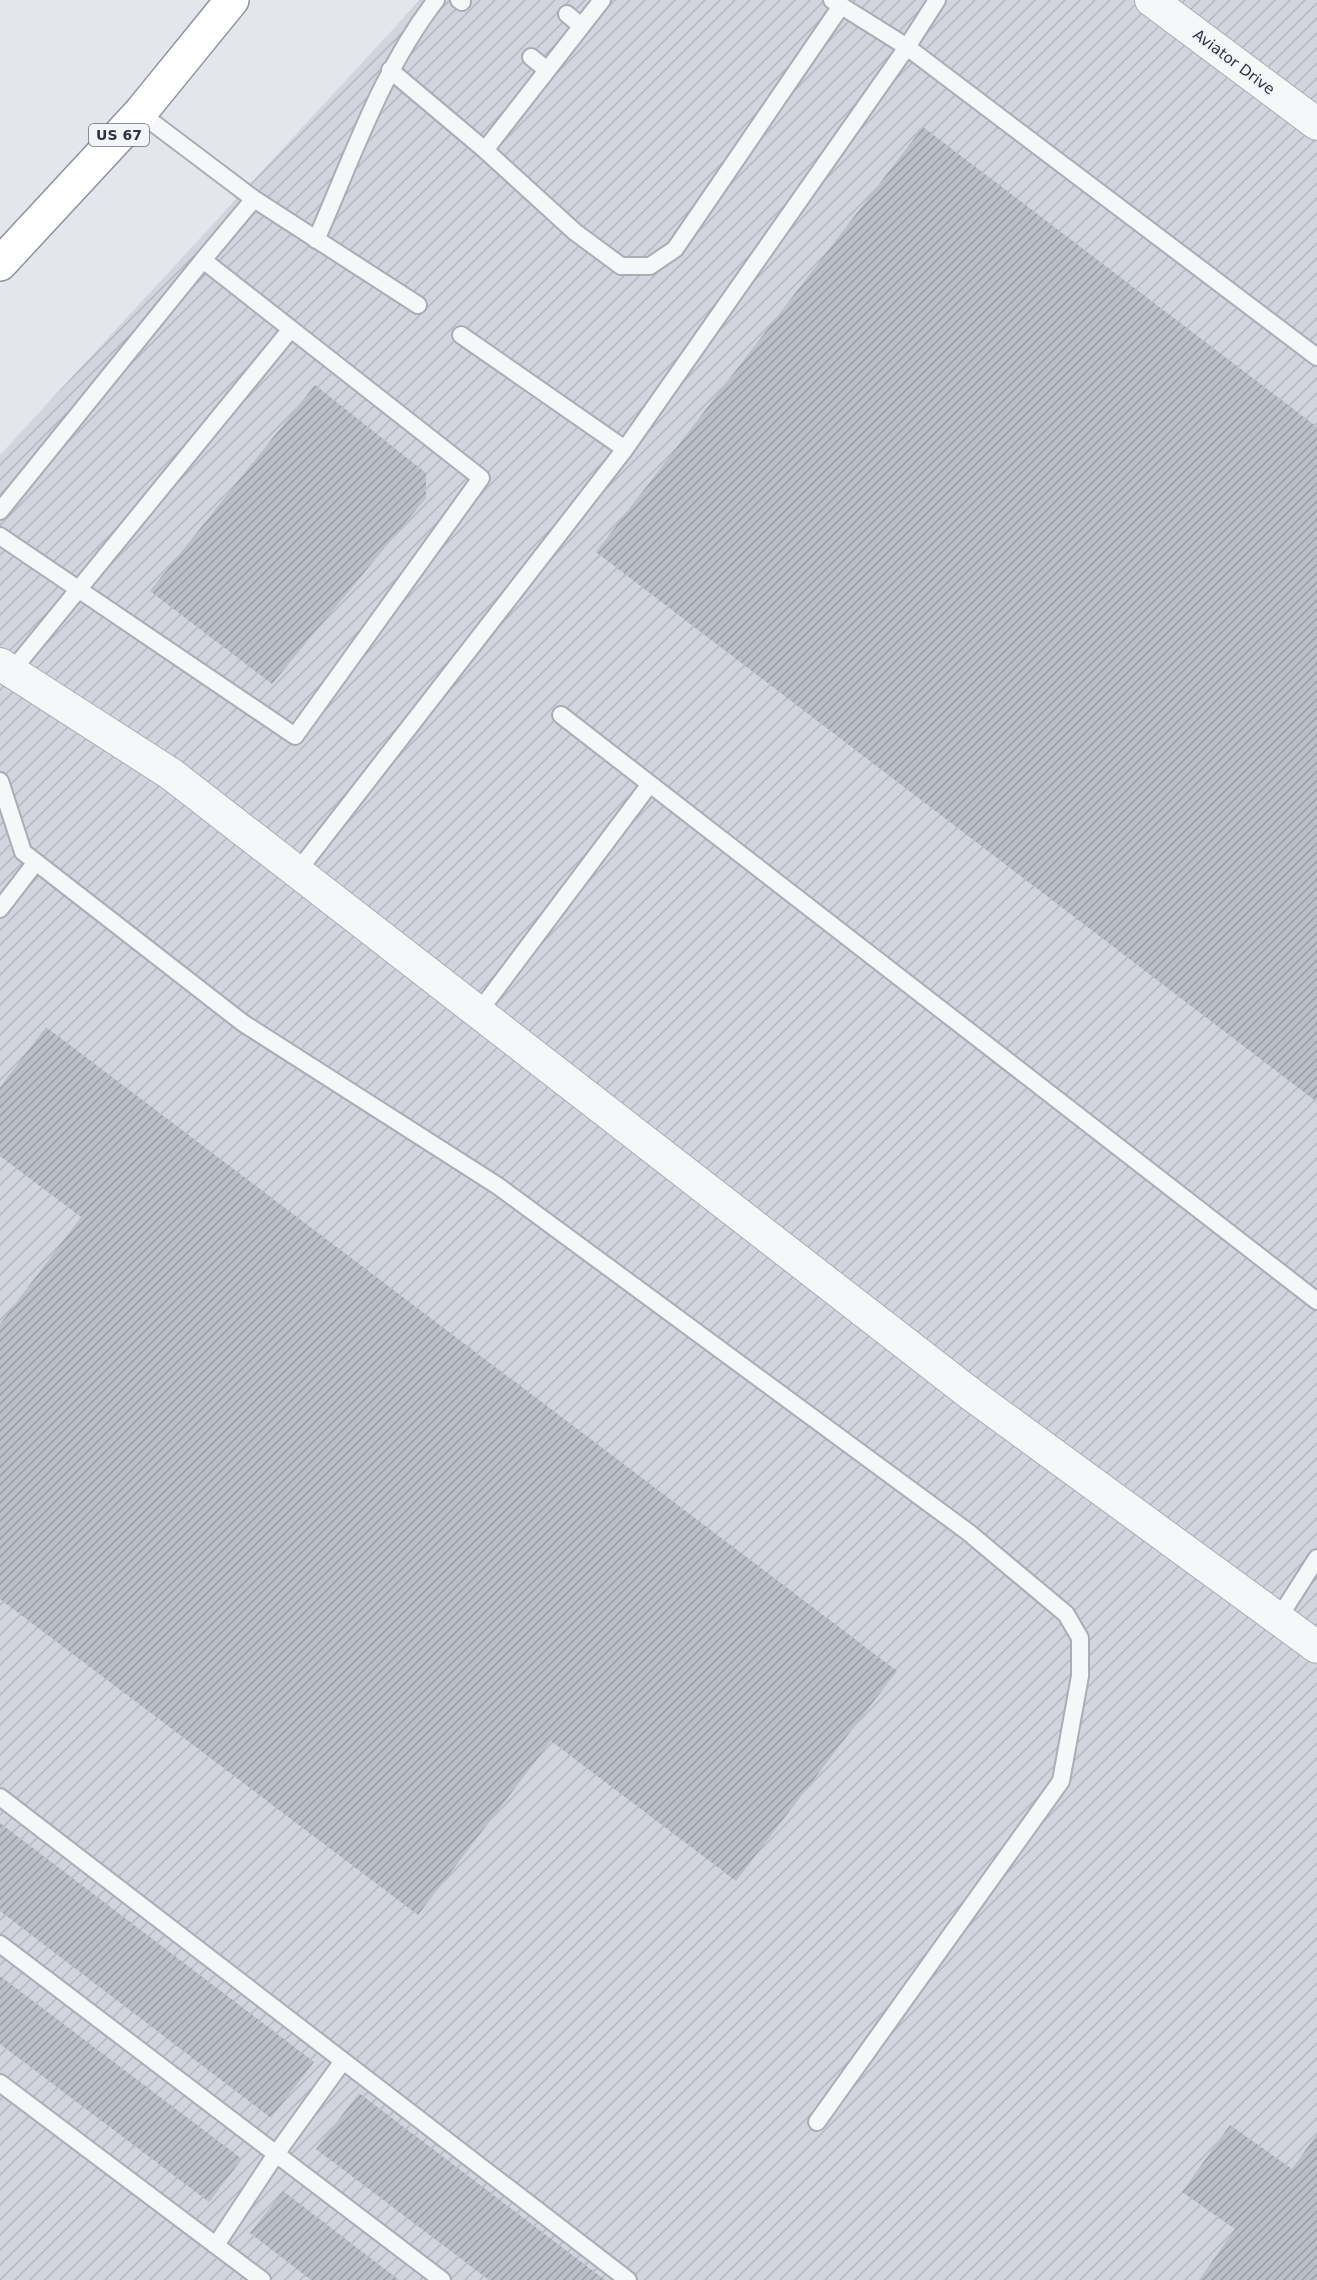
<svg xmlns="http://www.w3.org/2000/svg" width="1317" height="2280" font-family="'DejaVu Sans',sans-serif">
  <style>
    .industrial { fill: url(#industrial-furrows) }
    .building { fill: url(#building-hatch) }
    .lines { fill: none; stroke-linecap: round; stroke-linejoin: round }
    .service-casing { stroke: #a9adb5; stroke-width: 20 }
    .minor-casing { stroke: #a9adb5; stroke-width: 34 }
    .trunk-casing { stroke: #8b92a1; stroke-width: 36 }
    .service { stroke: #f6f7f9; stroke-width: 16 }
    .minor { stroke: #f6f7f9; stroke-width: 32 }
    .trunk { stroke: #fff; stroke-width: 33 }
    .labels { text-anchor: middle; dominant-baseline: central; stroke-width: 4.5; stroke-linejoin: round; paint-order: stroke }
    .shield { fill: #f3f5f8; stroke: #686d79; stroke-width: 1.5 }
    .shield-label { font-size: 14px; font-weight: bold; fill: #2c3343 }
    .street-label { font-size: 15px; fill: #2c3343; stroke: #f3f5f8 }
  </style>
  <defs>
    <pattern id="industrial-furrows" width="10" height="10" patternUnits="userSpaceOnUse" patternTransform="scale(1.5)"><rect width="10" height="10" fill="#d2d5dd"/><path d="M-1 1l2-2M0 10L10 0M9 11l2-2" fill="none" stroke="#b4b7bf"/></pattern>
    <pattern id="building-hatch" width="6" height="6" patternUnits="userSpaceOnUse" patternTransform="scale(1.5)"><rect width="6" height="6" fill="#bbbfc8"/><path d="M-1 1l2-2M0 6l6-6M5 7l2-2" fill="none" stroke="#989ca4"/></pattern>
  </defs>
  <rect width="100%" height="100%" fill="#e4e6eb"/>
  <!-- industrial -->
  <path class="industrial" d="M420 0H1317V2280H0V455Z"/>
  <!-- building -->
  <path class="building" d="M923 127 1317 427V1102L596 552Z
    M315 385 426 473V498L272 684 150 591Z
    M46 1027 897 1671 736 1881 551 1741 418 1915 0 1599V1324L81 1217 0 1156V1087Z
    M0 1823 314 2062 271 2118 0 1911Z
    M0 1976 242 2159 209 2202 0 2044Z
    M359 2093 605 2280H489L316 2149Z
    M1230 2125 1292 2169 1317 2134V2280H1199L1235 2229 1182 2192Z
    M283 2191 399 2280H311L250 2233Z"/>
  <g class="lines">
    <!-- service casing -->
    <g class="service-casing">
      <path id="service" d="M459 0 462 2
        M832 0 907 47 1317 357
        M567 14 581 26
        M531 57 547 70
        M390 70 485 150 602 0
        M140 113 254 199 418 305
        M485 150 575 232 621 266H650L675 249 841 6
        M316 240C352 159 381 71 436 0
        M203 260 254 199
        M461 335 625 449
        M0 511 203 260 481 478 295 736 0 536
        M11 672 291 329
        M561 715 1317 1301
        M0 781 23 852 243 1023 498 1186 968 1532 1066 1614 1080 1638V1676L1061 1781 817 2122
        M297 872 625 449 907 47 937 0
        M0 909 36 862
        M478 1013 650 784
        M1278 1619 1317 1558
        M0 1797 628 2280
        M0 1944 442 2280
        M0 2083 262 2280
        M216 2245 276 2154 343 2061"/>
    </g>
    <!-- minor casing -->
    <g class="minor-casing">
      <path id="minor" d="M1151 0 1317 124
        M0 664 171 774 972 1395 1317 1647"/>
    </g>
    <!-- trunk casing -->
    <g class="trunk-casing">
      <path id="trunk" d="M0 264 140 113 232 0"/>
    </g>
    <!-- service -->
    <use href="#service" class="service"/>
    <!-- minor -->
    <use href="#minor" class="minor"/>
    <!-- trunk -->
    <use href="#trunk" class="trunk"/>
  </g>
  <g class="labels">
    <!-- shield labels -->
    <rect class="shield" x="89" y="124" width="60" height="22" rx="4.5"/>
    <g class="shield-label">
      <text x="119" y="135">US 67</text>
    </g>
    <!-- street labels -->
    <g class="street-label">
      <text transform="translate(1234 62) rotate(37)">Aviator Drive</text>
    </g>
  </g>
</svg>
